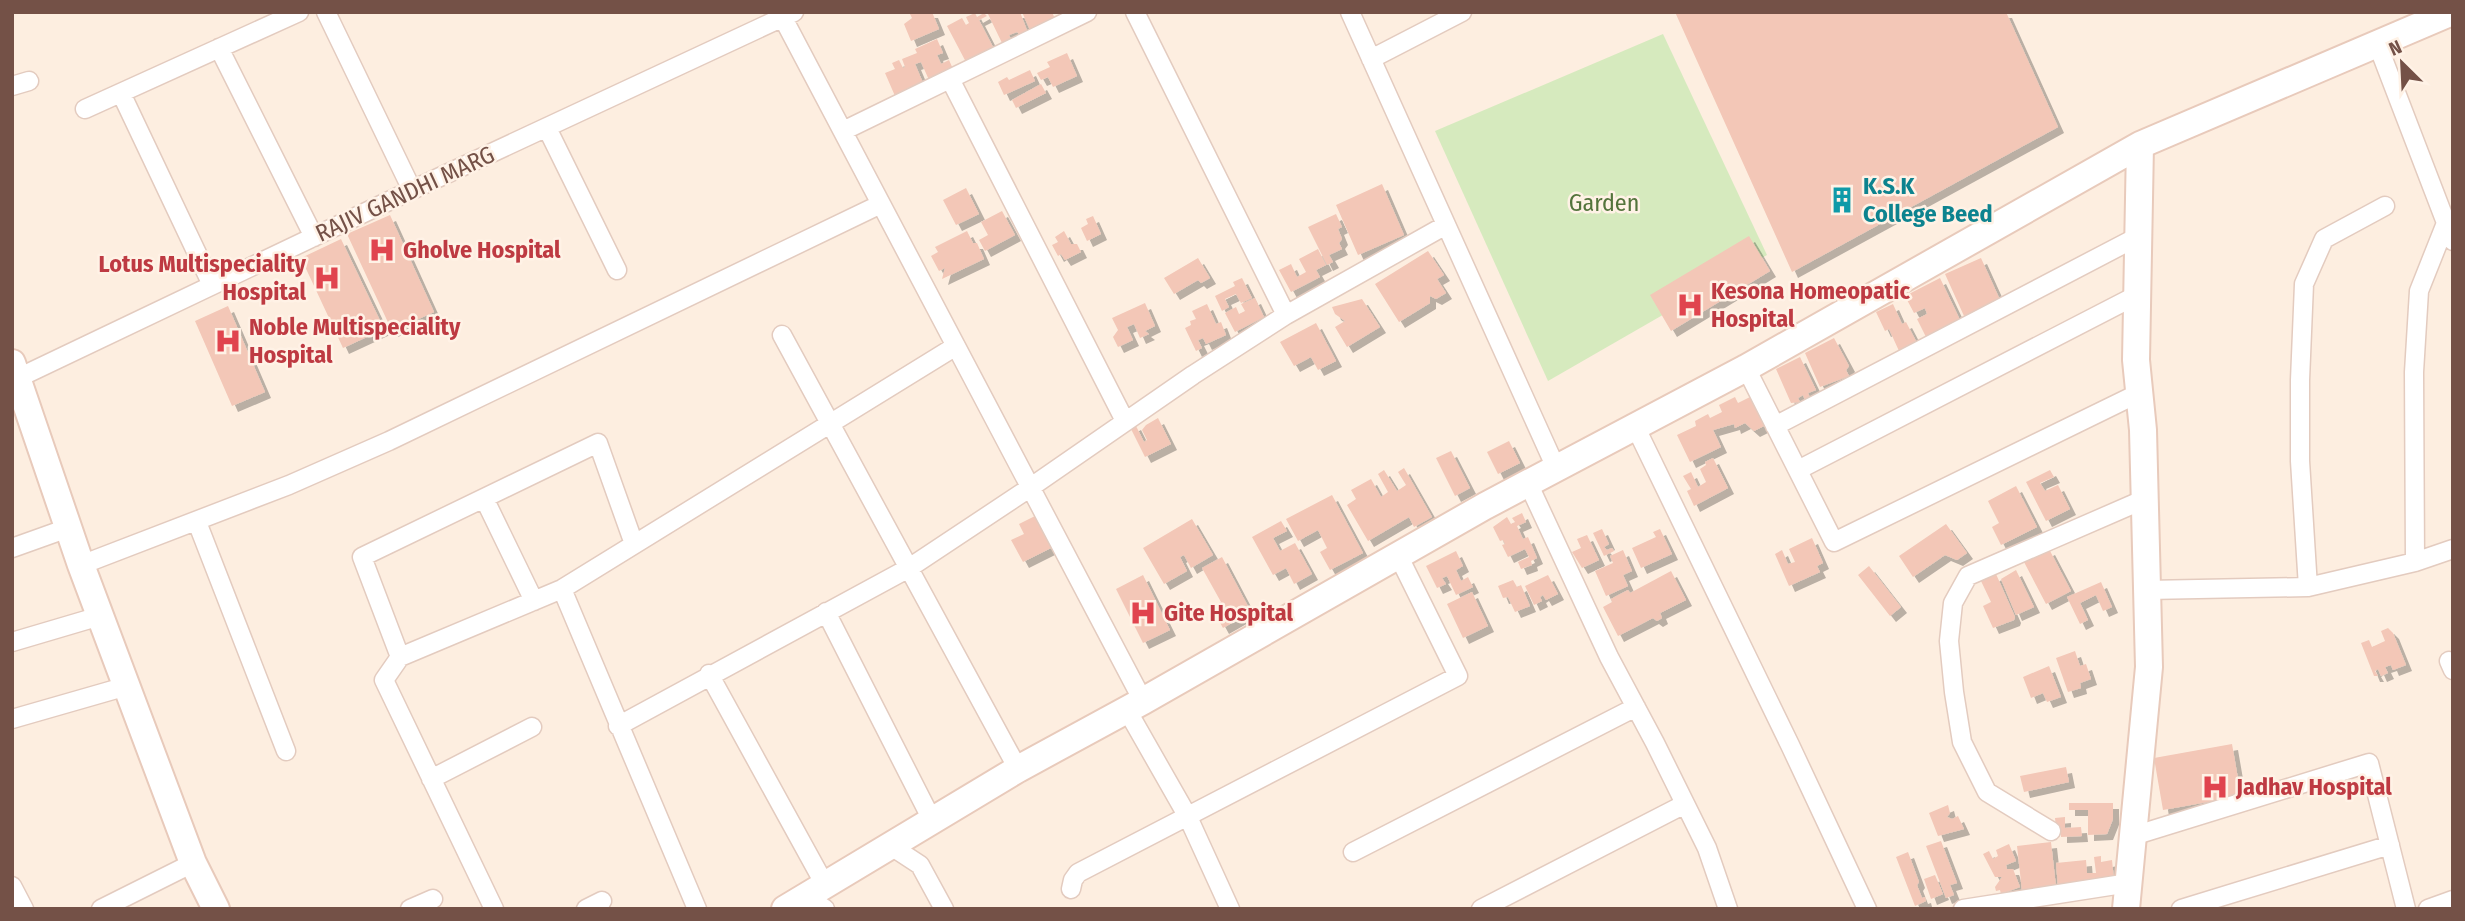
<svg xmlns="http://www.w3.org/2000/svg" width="2465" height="921" font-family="'Fira Sans Condensed',sans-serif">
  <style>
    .green { fill: #d6eabe }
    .building { fill: #f3c7b7; filter: url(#shadow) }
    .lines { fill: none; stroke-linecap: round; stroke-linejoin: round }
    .street-casing { stroke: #e3cbbf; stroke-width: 21 }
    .secondary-casing { stroke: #e8cabb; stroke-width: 30 }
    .street { stroke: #fff; stroke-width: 18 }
    .secondary { stroke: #fff; stroke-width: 26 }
    .labels { text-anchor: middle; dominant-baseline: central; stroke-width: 5; stroke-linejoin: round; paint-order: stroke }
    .culture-label { font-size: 24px; font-weight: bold; fill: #0d838f; stroke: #fff2e6; text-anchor: start }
    .street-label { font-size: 24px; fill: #745147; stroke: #fff2e6 }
    .park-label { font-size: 24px; fill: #54743c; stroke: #fff2e6 }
    .health-label { font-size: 24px; font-weight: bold; fill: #be3a42; stroke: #fff2e6; text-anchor: start }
  </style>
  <defs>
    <filter id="shadow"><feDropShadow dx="6" dy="6" stdDeviation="0" flood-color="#0004"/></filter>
  </defs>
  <rect width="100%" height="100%" fill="#fdeee0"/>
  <!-- green -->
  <path class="green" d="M1663 34 1767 255 1548 381 1435 131Z"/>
  <!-- building -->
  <path class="building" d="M909 12H932L939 29 911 41 904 24 912 18Z
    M987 12H1020L1028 33 1021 36 1017 32 1009 35 1011 39 1002 43Z
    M1022 12H1052L1055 19 1030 30Z
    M1675 12H2006L2058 127 1792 272Z
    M975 13 977 17 984 13 987 16 979 20 994 49 967 64 947 26 962 18 966 25 969 23 966 17Z
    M937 39 943 53 937 55 941 64 949 60 953 69 929 80 921 62 915 64 923 83 895 96 885 73 895 69 892 63 899 60 903 68 905 67 902 59 917 53 915 49Z
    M1067 53 1077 76 1053 87 1048 77 1041 80 1037 73 1050 67 1047 62Z
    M1030 70 1035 81 1004 95 998 82 1007 77 1009 80Z
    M1041 84 1046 93 1016 108 1012 100Z
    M1382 184 1404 235 1358 255 1336 205Z
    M966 188 979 214 956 225 943 200Z
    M1002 211 1015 235 985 251 979 240 988 235 981 222Z
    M1336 214 1342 227 1338 229 1342 239 1339 243 1342 249 1329 255 1333 262 1327 265 1308 227Z
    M390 215 434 312 392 331 347 234Z
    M1093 216 1101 234 1087 241 1081 228 1088 224 1086 219Z
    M967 231 973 243H977L984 259 942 279 945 268 939 271 931 256 938 252 935 247Z
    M1064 231 1071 244H1077L1081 252 1065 260 1061 254 1058 256 1052 245 1058 242 1055 237Z
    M1749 236 1770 271 1671 331 1650 295Z
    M341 239 384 329 343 348 301 258Z
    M1318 249 1326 265 1316 270 1320 277 1291 292 1279 270 1291 264 1297 277 1306 272 1299 259Z
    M1428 251 1444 275 1437 279 1446 293 1436 299 1430 296V303L1399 322 1375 284Z
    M1198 258 1210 278 1201 283 1198 280 1174 294 1164 278Z
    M1981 258 2000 300 1964 316 1945 274Z
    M1242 278 1252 298 1241 303 1236 294 1225 299 1229 307 1222 311 1215 296 1235 286 1233 282Z
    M1940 278 1960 320 1926 337 1917 319 1927 314 1925 308 1914 313 1905 296Z
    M1255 298 1264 317 1235 332 1225 313 1236 307 1239 314 1245 311 1241 304Z
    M1362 299 1380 327 1347 347 1335 327 1345 321 1335 314 1332 307Z
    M1145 303 1155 326 1145 331 1149 334 1140 338 1134 324 1127 327 1133 340 1118 347 1113 337 1118 330 1112 318Z
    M1207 304 1216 324 1221 322 1226 335 1206 344 1203 338 1198 340 1202 348 1196 351 1185 328 1191 325 1190 321 1196 319 1192 311Z
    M1893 304 1902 324 1906 322 1917 343 1899 351 1889 329 1885 331 1876 312Z
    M228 306 265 392 232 406 195 321Z
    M1316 323 1336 361 1318 370 1311 357 1294 366 1280 342Z
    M1834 338 1849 366 1846 370 1849 376 1820 387 1805 353Z
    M1800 357 1816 390 1808 393 1810 398 1805 400 1803 395 1798 398 1800 402 1791 403 1776 369Z
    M1754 395 1766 425 1754 431 1745 423 1735 428 1734 424 1713 430 1721 447 1690 462 1677 435 1696 426 1695 421 1708 414 1710 418 1722 412 1719 405 1735 397 1738 403Z
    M1158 418 1171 444 1145 457 1130 427 1135 424 1144 442 1147 440 1142 430 1146 425Z
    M1509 441 1520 463 1498 474 1487 452Z
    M1451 451 1470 488 1455 496 1436 458Z
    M1713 458 1728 488 1694 506 1687 491 1691 489 1683 476 1691 472 1698 487 1706 482 1700 469 1706 465 1705 462Z
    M1404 468 1432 517 1414 527 1409 517 1368 541 1347 505 1356 499 1351 490 1371 479 1381 497 1388 492 1378 474 1384 470 1397 491 1406 485 1398 472Z
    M2050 470 2054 477 2040 483 2045 491 2058 485 2070 509 2046 521 2026 482Z
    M2016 486 2037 527 2001 545 1992 527 1999 523 1988 501Z
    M1332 495 1363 553 1330 570 1320 552 1327 548 1318 530 1298 541 1286 519Z
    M1043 512 1059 544 1023 562 1011 540 1024 534 1019 524Z
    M1522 513 1526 522 1517 526 1523 539 1528 537 1537 558 1531 561 1532 565 1521 569 1518 562 1529 557 1525 549 1508 557 1502 545 1505 544 1503 540 1500 541 1493 527 1507 517 1511 524 1515 522 1512 518Z
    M1192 519 1213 555 1191 568 1184 555 1180 557 1187 571 1164 584 1143 548Z
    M1281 521 1287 531 1273 538 1280 551 1295 543 1312 574 1294 584 1286 568 1273 575 1252 537Z
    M1946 524 1967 553 1957 560 1945 555 1913 577 1899 556Z
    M1602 529 1609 544 1604 547 1607 550 1612 548 1614 551 1604 556 1593 533Z
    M1660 529 1672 554 1641 568 1632 548 1656 537 1653 532Z
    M1587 535 1599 560 1582 568 1572 552 1581 548 1577 539Z
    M1812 538 1823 563 1817 566 1820 572 1789 586 1775 554 1782 550 1788 564 1795 562 1789 549Z
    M2049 549 2071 591 2046 604 2024 562Z
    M1623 550 1632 571 1623 575 1628 586 1606 596 1595 571 1613 563 1610 556Z
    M1456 551 1463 566 1456 570 1461 581 1468 577 1473 587 1456 595 1447 576 1442 578 1446 584 1437 588 1426 566Z
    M1222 557 1251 612 1223 628 1211 606 1221 602 1202 568Z
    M1869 566 1901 607 1890 616 1858 575Z
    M2016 570 2034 607 2016 615 2001 579Z
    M1671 571 1686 600 1660 613 1662 618 1657 621 1653 618 1618 636 1603 607 1612 602 1611 599 1628 590 1630 593Z
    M1996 574 2015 617 2014 620 1993 628 1983 606 1991 602 1981 581Z
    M1143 575 1170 630 1143 643 1116 589Z
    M1548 575 1558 594 1546 600 1543 595 1540 597 1542 601 1534 605 1525 586Z
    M1513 580 1517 587 1521 585 1530 606 1515 612 1508 597 1503 598 1498 586Z
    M2101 582 2112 607 2103 611 2096 595 2080 603 2088 620 2080 624 2067 597Z
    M1472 592 1488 626 1463 638 1447 604Z
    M2388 628 2393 633 2406 665 2393 670 2391 665 2385 667 2388 673 2381 676 2378 669 2375 671 2378 676H2374L2361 643 2369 640 2372 647 2385 641 2381 631Z
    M2075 651 2080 666 2086 664 2091 679 2080 683 2081 688 2068 692 2056 658Z
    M2049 666 2061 697 2047 702 2043 693 2031 698 2023 677Z
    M2232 744 2241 796 2163 810 2154 758Z
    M2066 767 2069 782 2024 792 2020 776Z
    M2069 803H2113V819L2107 834 2088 835V810H2069Z
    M1948 805 1950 813 1947 817 1952 819 1958 816 1964 829 1938 836 1929 813Z
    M2065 817V828L2081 827 2082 836 2061 837V830L2056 828 2055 818Z
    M1941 841 1957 883 1950 885 1954 895 1946 898 1926 846Z
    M2051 842 2056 887 2022 891 2017 846Z
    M2009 844 2016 861 2006 865 2007 869H2013L2020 887 2001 894 2000 890 1996 891 1995 887 2002 877H1995L1983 854 1989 851 1993 859 1998 856 1996 850Z
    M1908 852 1919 882 1917 885 1922 898 1925 897 1926 901 1915 906 1896 857Z
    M2101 856V862L2112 860 2114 880 2058 887 2056 863 2086 860 2087 873H2096L2094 857Z
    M1935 875 1943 894 1931 899 1924 879Z"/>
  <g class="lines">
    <!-- street casing -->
    <g class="street-casing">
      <path id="street" d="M326 12 412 190
        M1135 12 1286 315
        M1350 12 1556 468
        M783 18 1143 701
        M2377 43 2453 241
        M219 48 314 237
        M1371 59 1462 12
        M950 79 1125 421
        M12 86 29 81
        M121 93 212 285
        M85 109 299 12
        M547 128 617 270
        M843 131 1087 12
        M782 335 1018 769
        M1746 368 1834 542 2139 393
        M18 378 412 190 794 12
        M1635 426 1790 745 1867 909
        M1775 426 2139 236
        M1798 470 2137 295
        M1528 483 1609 657 1655 743 1707 848 1728 909
        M484 498 534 601
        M197 522 286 751
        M12 548 68 528
        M2415 562 2414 372 2419 291 2446 223
        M81 565 289 485 389 441 881 204
        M2308 587 2300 461V380L2304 284 2324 239 2385 206
        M562 589 697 909
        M2147 590 2308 587 2415 562 2453 549
        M826 612 933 822
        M12 642 100 616
        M400 657 362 557 598 443 634 544
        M2449 661 2453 670
        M709 674 825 885
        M1127 710 1188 817 1230 909
        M12 719 127 686
        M618 726 909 568 1031 487 1193 375 1286 315 1446 225
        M431 779 532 727
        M2051 831 1987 792 1962 742 1954 692 1949 641 1953 603 1968 576 2145 499
        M2133 836 2369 763 2406 909
        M891 846 920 865 944 909
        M1353 852 1636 707
        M12 886 24 909
        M1071 889 1073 880 1078 873 1458 676 1398 555
        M806 896 825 909
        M101 909 193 863
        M410 909 433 899
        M494 909 384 680 400 657 562 589 956 346
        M586 909 602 901
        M1481 909 1685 804
        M1963 909 2129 883
        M2181 909 2390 845
        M2428 909 2453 900"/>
    </g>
    <!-- secondary casing -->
    <g class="secondary-casing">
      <path id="secondary" d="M12 363 81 565 193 863 216 909
        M785 909 1018 769 1143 701 1485 506 1746 368 2140 145
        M2126 909 2149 667 2143 430 2136 360 2140 145 2452 12"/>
    </g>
    <!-- street -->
    <use href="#street" class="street"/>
    <!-- secondary -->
    <use href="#secondary" class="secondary"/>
  </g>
  <!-- icons -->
  <defs>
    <g id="building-bare" transform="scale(2.1)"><path d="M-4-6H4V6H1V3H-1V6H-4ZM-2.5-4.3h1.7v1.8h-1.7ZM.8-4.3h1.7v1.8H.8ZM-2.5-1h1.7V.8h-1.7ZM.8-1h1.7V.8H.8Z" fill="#0f9aa8" stroke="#fff2e6" stroke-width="2.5" paint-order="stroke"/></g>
    <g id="hospital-bare" transform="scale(2.1)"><path d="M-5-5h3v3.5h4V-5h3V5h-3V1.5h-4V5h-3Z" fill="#e0444e" stroke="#fff2e6" stroke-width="2.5" paint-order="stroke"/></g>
  </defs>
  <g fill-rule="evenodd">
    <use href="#building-bare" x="1842" y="200"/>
    <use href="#hospital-bare" x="382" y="250"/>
    <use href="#hospital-bare" x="327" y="278"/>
    <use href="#hospital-bare" x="1690" y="305"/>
    <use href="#hospital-bare" x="228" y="341"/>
    <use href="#hospital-bare" x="1143" y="613"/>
    <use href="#hospital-bare" x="2215" y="787"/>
  </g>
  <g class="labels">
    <!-- culture labels -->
    <g class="culture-label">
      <text x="1863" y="186">K.S.K<tspan x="1863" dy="28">College Beed</tspan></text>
    </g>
    <!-- street labels -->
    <g class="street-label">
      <text transform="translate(405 194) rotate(-25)">RAJIV GANDHI MARG</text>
    </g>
    <!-- park labels -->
    <g class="park-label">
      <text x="1604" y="203">Garden</text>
    </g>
    <!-- health labels -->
    <g class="health-label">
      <text x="403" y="250">Gholve Hospital</text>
      <text x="306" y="264" text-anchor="end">Lotus Multispeciality<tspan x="306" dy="28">Hospital</tspan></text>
      <text x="1711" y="291">Kesona Homeopatic<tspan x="1711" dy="28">Hospital</tspan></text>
      <text x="249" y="327">Noble Multispeciality<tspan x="249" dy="28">Hospital</tspan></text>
      <text x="1164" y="613">Gite Hospital</text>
      <text x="2236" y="787">Jadhav Hospital</text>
    </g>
  </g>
  <!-- border -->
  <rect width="2465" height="921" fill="none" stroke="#745147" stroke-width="28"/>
  <!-- north arrow -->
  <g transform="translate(2402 63) rotate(336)" stroke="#fff2e6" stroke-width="5" paint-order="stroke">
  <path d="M0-5L12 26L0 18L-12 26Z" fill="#745147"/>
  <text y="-10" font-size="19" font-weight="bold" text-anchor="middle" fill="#745147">N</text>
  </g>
</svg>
